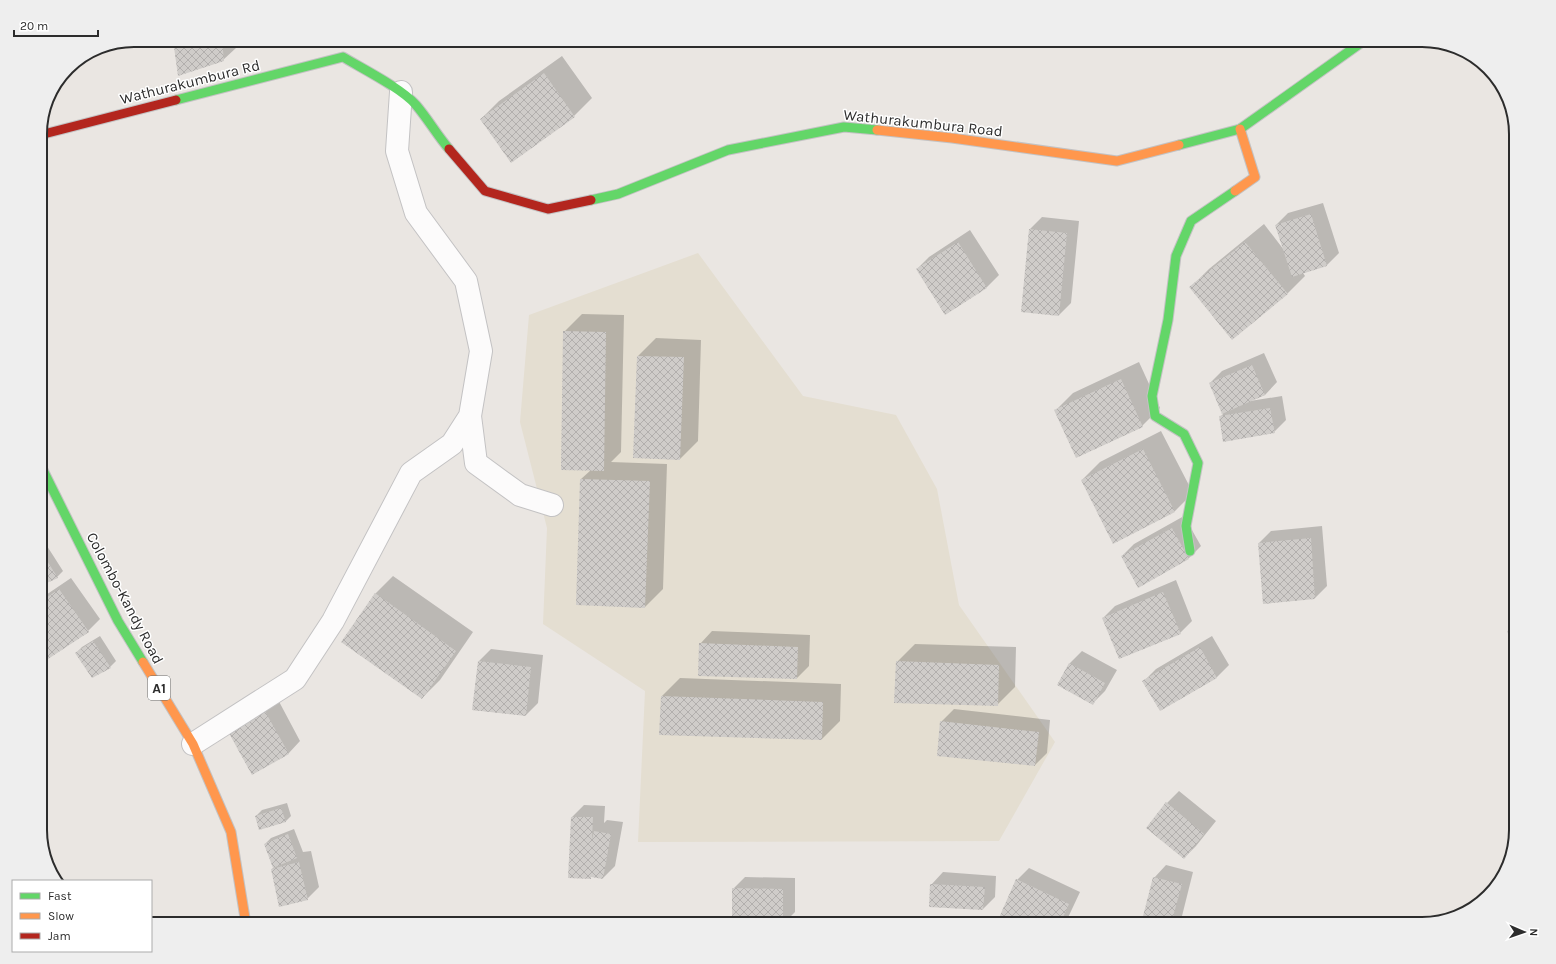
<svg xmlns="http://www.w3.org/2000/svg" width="1556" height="964" font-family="Karla,sans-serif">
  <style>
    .education { fill: #e4ded1 }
    .shadow { fill: #0003 }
    .building { fill: url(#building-cross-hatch) }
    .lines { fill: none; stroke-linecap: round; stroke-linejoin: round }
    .street-casing { stroke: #c3c2c3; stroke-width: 24 }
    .fast-casing { stroke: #c3c2c3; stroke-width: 11 }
    .slow-casing { stroke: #c3c2c3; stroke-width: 11 }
    .jam-casing { stroke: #c3c2c3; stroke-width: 11 }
    .street { stroke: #fcfbfb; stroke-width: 22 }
    .fast { stroke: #63d668; stroke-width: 9 }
    .slow { stroke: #ff974d; stroke-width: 9 }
    .jam { stroke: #b3261e; stroke-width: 9 }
    .labels { text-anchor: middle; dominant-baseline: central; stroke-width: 3; stroke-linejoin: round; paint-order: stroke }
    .shield { fill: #fff; stroke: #6b6b6b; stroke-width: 1 }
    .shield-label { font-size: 14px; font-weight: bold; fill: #2c2c2c }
    .street-label { font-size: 15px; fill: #2c2c2c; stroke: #fff }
    .rim { fill: none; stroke: #2c2c2c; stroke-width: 2 }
  </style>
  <defs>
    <pattern id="building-cross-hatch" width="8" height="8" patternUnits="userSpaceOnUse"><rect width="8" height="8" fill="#cfccc9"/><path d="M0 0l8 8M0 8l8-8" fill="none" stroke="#b2afad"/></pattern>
  </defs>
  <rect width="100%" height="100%" fill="#eae6e2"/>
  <!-- education -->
  <path class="education" d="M698 253 803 396 896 415 937 489 959 605 1055 742 999 841 638 842 645 691 543 624 547 528 520 422 529 315Z"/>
  <!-- shadow -->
  <path class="shadow" d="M174 40H235L236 48 223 60Z
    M562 56 592 98 574 116 481 119 499 101Z
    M1323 203 1339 253 1327 265 1303 273 1305 276 1287 294 1191 287 1209 269 1264 224 1284 250 1276 225 1288 213Z
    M1042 217 1079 221 1071 303 1059 315 1030 229Z
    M970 230 999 275 987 287 946 314 917 269 929 257Z
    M582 314 624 315 621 452 611 462 667 464 663 589 645 607 581 479 591 470 564 332Z
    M656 338 701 340 698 441 680 459 638 356Z
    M1264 353 1277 382 1265 395 1250 401 1282 396 1286 420 1274 432 1220 417 1223 414 1210 383 1222 371Z
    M1139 362 1160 408 1142 426 1055 411 1073 393Z
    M1161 431 1193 493 1175 511 1114 542 1082 480 1100 462Z
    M1184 516 1201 546 1189 558 1122 556 1134 544Z
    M1322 526 1327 586 1315 598 1264 602 1259 543 1271 531Z
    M40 535 63 571 57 577 40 585Z
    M393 576 473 632 440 680 422 698 375 594Z
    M71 578 100 619 88 631 42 661 40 659V599Z
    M1176 580 1192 621 1180 633 1103 618 1115 606Z
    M1516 623V654L1508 631Z
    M712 631 810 635 809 666 797 678 700 644Z
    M100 636 116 661 110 667 76 653 82 647Z
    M1212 636 1229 665 1217 677 1160 710 1144 681 1156 669Z
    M915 644 1016 647 1015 687 997 705 897 662Z
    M491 649 543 655 538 703 526 715 473 710 479 661Z
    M1082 651 1117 670 1105 691 1093 703 1059 685 1070 663Z
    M680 678 841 684 840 721 822 739 662 696Z
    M275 694 300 741 288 754 227 726Z
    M954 709 1050 720 1047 753 1035 765 941 722Z
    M1179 791 1216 821 1196 846 1184 858 1167 803Z
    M287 803 291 816 285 822 256 816 262 810Z
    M584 805 605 806 604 823 607 820 623 822 615 866 603 878 592 876 590 878 569 877 572 817Z
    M294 829 303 852 311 851 319 887 307 899 272 869 274 867 265 844 271 838Z
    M1166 865 1193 872 1180 924H1142L1154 878Z
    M1029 868 1080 892 1065 924H1008L1017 880Z
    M943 872 996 876 995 897 983 909 931 885Z
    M745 877 795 878V912L783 924 733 889Z"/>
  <!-- building -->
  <path class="building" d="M173 40H222L224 61 178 76Z
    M544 73 575 117 511 163 480 119Z
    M1311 214 1327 266 1292 277 1275 225Z
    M1029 229 1067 233 1059 316 1021 312Z
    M958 242 987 288 945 315 916 269Z
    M1245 242 1288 294 1232 340 1189 287Z
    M563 331 606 332 604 471 561 470Z
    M637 356 684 357 680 460 633 458Z
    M1252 365 1265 395 1222 414 1209 383Z
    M1121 379 1143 427 1076 458 1054 410Z
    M1270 408 1275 433 1223 442 1219 416Z
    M1143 449 1175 512 1113 544 1081 480Z
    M580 479 650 481 645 608 576 605Z
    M1172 528 1189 559 1138 588 1121 556Z
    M1311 538 1315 599 1263 604 1258 543Z
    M40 550 58 578 40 586Z
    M59 589 89 632 42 663 40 661V602Z
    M1163 592 1181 634 1119 659 1102 618Z
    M375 593 456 651 422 699 341 642Z
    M1516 627V657L1507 631Z
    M93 641 111 668 92 678 75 653Z
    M699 643 798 647 797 679 698 676Z
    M1200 647 1217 678 1160 711 1142 681Z
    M478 661 531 667 526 716 472 710Z
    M896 661 999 665 998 706 894 703Z
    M1069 663 1105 683 1093 705 1057 685Z
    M661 696 823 702 822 740 659 735Z
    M262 706 289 754 252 775 225 726Z
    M940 721 1039 732 1035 766 937 756Z
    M1166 802 1204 834 1184 859 1146 828Z
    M281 808 286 822 259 830 255 816Z
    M571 817H593L592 840 594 831 611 834 603 879 591 877V879L568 878Z
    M288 834 297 858 273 868 264 844Z
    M299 862 308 900 279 907 271 869Z
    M1153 877 1182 884 1171 924H1141Z
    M1016 879 1069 904 1060 924H1006L998 920Z
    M930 884 985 887 983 910 929 907Z
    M732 888 783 889V924H732Z"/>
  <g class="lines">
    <!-- street casing -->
    <g class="street-casing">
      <path id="street" d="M401 92 397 151 416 213 466 281 481 351 470 416 476 463 520 495 552 505
        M193 744 295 679 333 621 411 473 452 444 470 416"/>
    </g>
    <!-- fast casing -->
    <g class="fast-casing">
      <path id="fast" d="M176 100 343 57C363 69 401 88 416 105 428 119 437 135 449 149
        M1179 145 1240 129 1365 40
        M591 200 618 194 728 150 844 127 877 130
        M40 464 118 621 143 662
        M1190 551 1186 526 1198 463 1184 434 1155 416 1152 396 1168 320 1176 256 1191 221 1235 191"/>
    </g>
    <!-- slow casing -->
    <g class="slow-casing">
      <path id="slow" d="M877 130 952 138 1117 161 1179 145
        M1235 191 1255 177 1240 129
        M143 662 193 744 231 832 246 924"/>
    </g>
    <!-- jam casing -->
    <g class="jam-casing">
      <path id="jam" d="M40 135 176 100
        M449 149 485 191 548 209 591 200"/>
    </g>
    <!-- street -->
    <use href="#street" class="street"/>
    <!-- fast -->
    <use href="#fast" class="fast"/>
    <!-- slow -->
    <use href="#slow" class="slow"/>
    <!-- jam -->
    <use href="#jam" class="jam"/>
  </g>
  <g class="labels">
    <!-- shield labels -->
    <rect class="shield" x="148" y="676" width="22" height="24" rx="3"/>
    <g class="shield-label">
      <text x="159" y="688">A1</text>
    </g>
    <!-- street labels -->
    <g class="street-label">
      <text transform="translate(190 82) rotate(-14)">Wathurakumbura Rd</text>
      <text transform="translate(923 123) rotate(6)">Wathurakumbura Road</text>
      <text transform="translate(125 598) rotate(62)">Colombo-Kandy Road</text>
    </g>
  </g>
  <!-- crop -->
  <path d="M0 0H1556V964H0ZM134 47H1422A87 87 0 0 1 1509 134V830A87 87 0 0 1 1422 917H134A87 87 0 0 1 47 830V134A87 87 0 0 1 134 47Z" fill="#eee" fill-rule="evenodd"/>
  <path class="rim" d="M134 47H1422A87 87 0 0 1 1509 134V830A87 87 0 0 1 1422 917H134A87 87 0 0 1 47 830V134A87 87 0 0 1 134 47Z"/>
  <!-- legend -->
  <rect x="12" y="880" width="140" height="72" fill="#ffffff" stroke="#ababab"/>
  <rect x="20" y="893" width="20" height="6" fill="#63d668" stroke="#ababab"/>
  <text x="48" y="900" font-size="12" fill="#2c2c2c">Fast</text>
  <rect x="20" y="913" width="20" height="6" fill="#ff974d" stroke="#ababab"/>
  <text x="48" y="920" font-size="12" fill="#2c2c2c">Slow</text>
  <rect x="20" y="933" width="20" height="6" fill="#b3261e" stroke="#ababab"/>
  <text x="48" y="940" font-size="12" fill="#2c2c2c">Jam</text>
  <!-- north arrow -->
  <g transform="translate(1524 932) rotate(92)" stroke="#ffffff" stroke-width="3" paint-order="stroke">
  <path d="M0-3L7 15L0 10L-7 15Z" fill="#2c2c2c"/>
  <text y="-6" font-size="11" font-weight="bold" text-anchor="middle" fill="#2c2c2c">N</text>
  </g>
  <!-- scale -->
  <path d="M14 30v6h84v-6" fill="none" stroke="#2c2c2c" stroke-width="2"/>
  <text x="20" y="30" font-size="12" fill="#2c2c2c" stroke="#ffffff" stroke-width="3" paint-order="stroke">20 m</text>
</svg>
